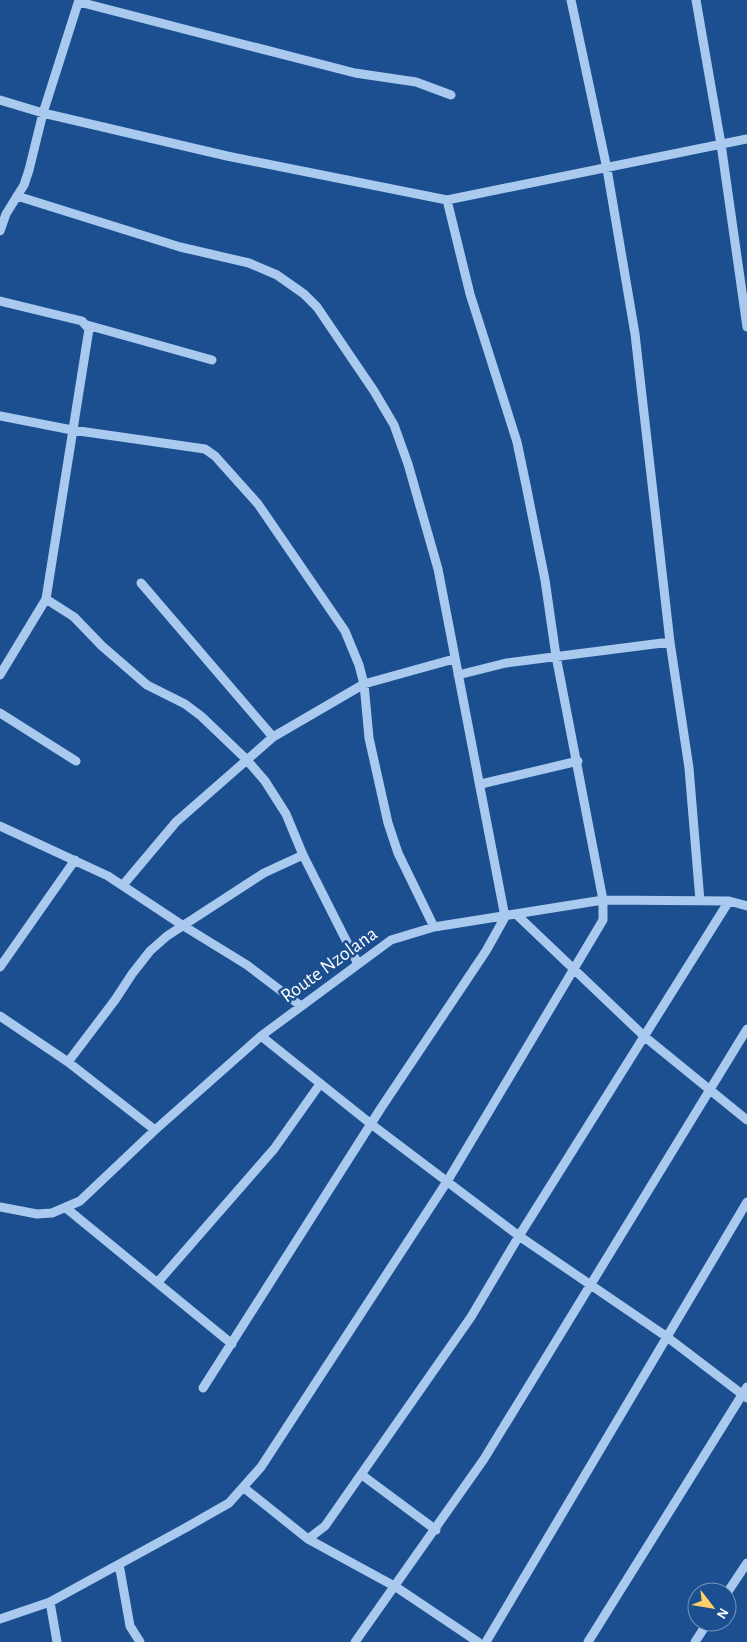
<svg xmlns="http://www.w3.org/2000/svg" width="747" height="1642" font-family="'Alegreya Sans',sans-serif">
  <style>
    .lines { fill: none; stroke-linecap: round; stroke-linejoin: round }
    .minor { stroke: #a9c9ee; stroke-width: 9 }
    .labels { text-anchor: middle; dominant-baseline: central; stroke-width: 5; stroke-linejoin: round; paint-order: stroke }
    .street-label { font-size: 20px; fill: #fff; stroke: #1b4f8f }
  </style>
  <rect width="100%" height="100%" fill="#1b4f8f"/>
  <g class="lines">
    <!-- minor -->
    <path class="minor" d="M571 0 607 169 635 334 670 642 689 768 700 901
      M696 0 721 144 747 327
      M79 2 355 73 416 82 451 95
      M0 100 43 113 227 156 447 200 747 139
      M17 196 180 247 249 263 277 275 304 294 317 307 374 391 394 425 408 464 438 569 505 917 486 951 381 1108 203 1388
      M0 231 6 214 24 185 29 170 43 113 79 0
      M0 301 82 321 89 329 46 599 0 675
      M87 325 212 360
      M0 416 72 430 205 449 215 456 258 504 345 631 359 665 364 684 369 738 388 823 398 853 434 927
      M141 583 273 737
      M46 599 74 617 102 646 147 685 185 704 201 716 246 759 265 781 286 814 303 855 358 964
      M458 675 506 663 670 642
      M0 713 76 761
      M481 784 578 761
      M0 826 108 876 182 925 247 965 301 1006
      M123 885 176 822 273 737 364 684 454 659
      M517 915 645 1037 747 1120
      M0 967 75 860
      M0 1016 68 1062 155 1130
      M261 1036 371 1124 519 1236 667 1337 747 1398
      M68 1062 115 1000 132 974 150 951 167 936 264 873 303 855
      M0 1207 37 1214 52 1213 80 1201 155 1130 261 1036 391 940 434 927 603 900 729 901 747 906
      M66 1208 232 1344
      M158 1282 274 1149 320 1084
      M362 1475 436 1530
      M243 1487 308 1539 396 1587 478 1642
      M308 1539 325 1526 471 1317 519 1236 729 901
      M119 1564 130 1626 140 1642
      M727 1593 747 1563
      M50 1602 57 1642
      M0 1619 50 1602 187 1527 229 1503 261 1467 448 1180 603 920V900L556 656 545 580 526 485 517 442 470 294 447 200
      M355 1642 484 1459 747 1029
      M486 1642 747 1202
      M588 1642 747 1387
      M695 1642 708 1622"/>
  </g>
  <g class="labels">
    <!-- street labels -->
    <g class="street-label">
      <text transform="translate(329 965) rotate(-36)">Route Nzolana</text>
    </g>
  </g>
  <!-- north arrow -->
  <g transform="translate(712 1607) rotate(121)"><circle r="24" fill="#1b4f8f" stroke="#7695bc"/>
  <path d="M0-4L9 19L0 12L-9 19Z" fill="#ffd166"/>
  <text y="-8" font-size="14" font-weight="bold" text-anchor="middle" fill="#ffffff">N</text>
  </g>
</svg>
